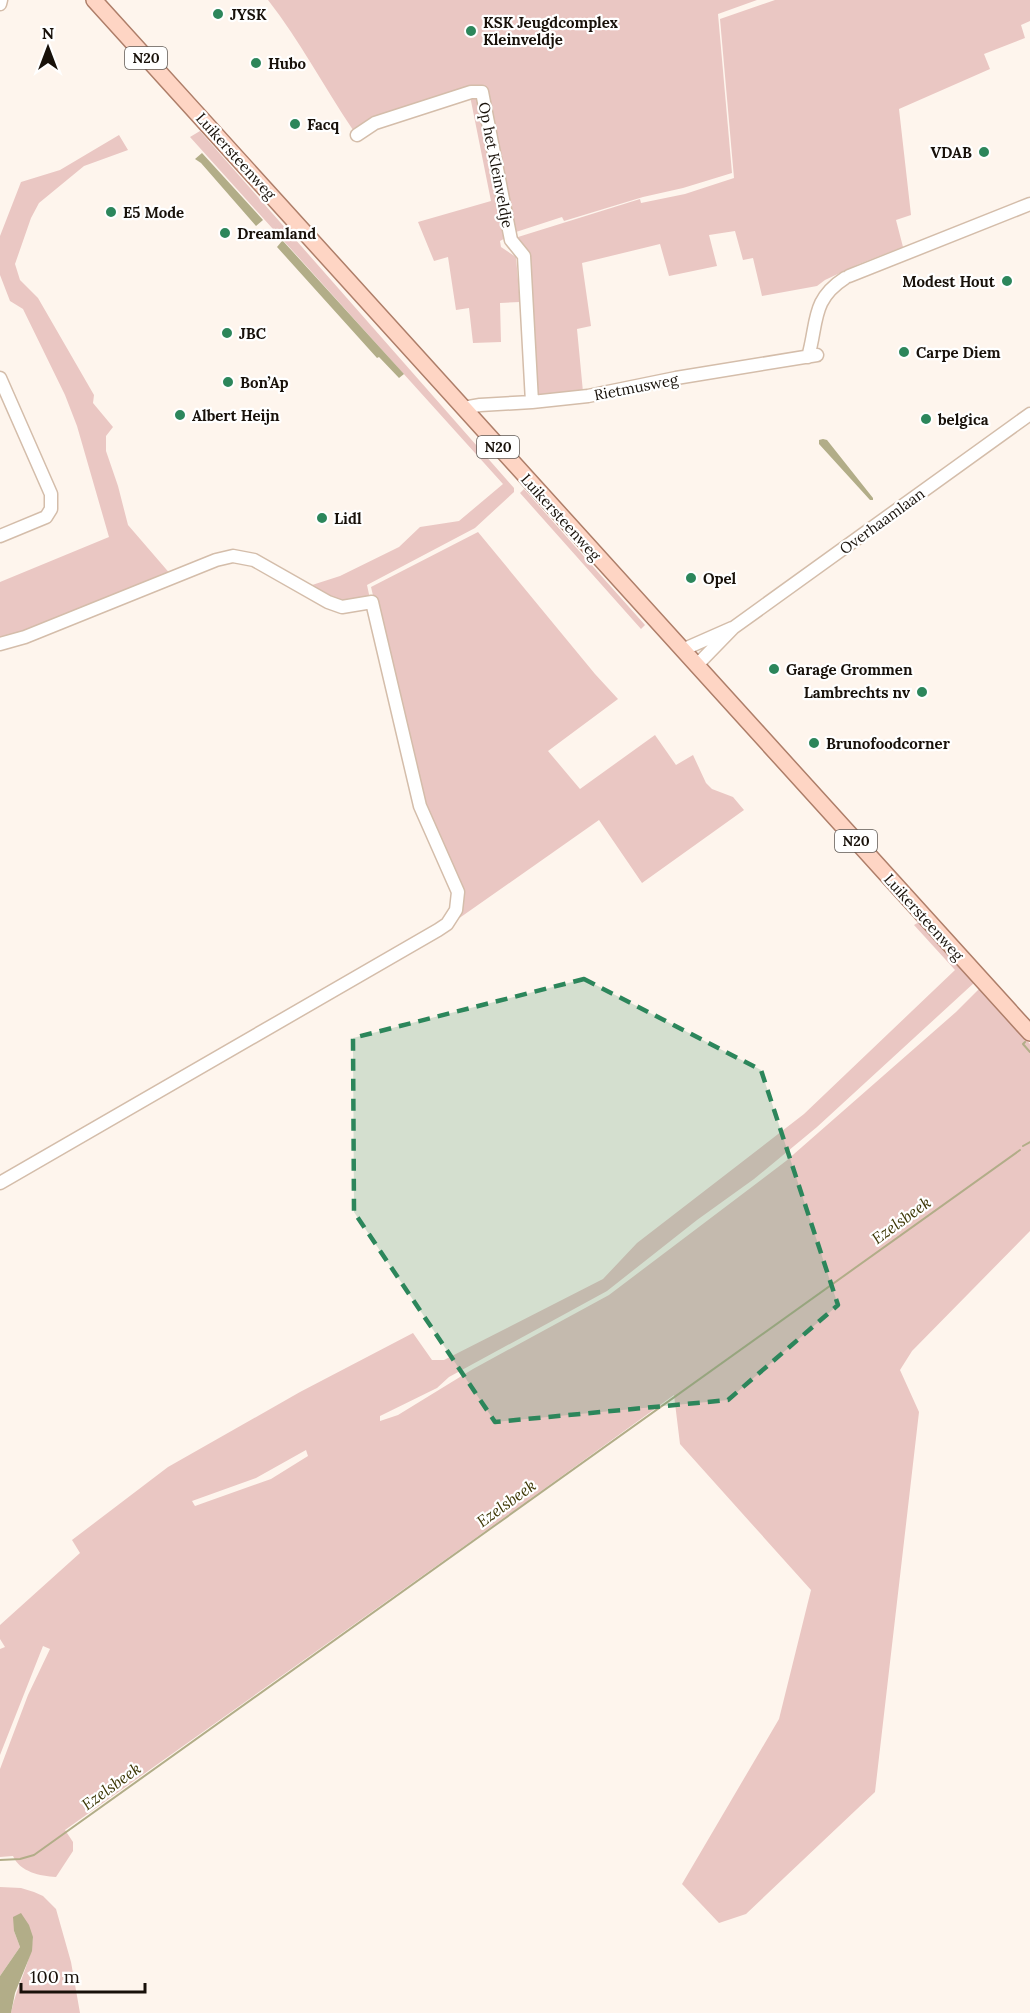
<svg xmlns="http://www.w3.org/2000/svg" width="1030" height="2013" font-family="Lora,serif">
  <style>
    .green { fill: #eac7c3; fill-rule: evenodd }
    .water { fill: #b2ad88 }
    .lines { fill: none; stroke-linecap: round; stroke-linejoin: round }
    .stream { stroke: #b2ad88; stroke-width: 2 }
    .minor-casing { stroke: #d4bdaa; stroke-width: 15 }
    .major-casing { stroke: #ae7e69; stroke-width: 18 }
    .minor { stroke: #fff; stroke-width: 12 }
    .major { stroke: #fed5c4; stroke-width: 15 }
    .marked { fill: #2c865b; fill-opacity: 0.2; stroke: #2c865b; stroke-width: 4.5; stroke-dasharray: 12 8; stroke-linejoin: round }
    .poi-dot { fill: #2c865b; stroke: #fff; stroke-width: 2 }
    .labels { text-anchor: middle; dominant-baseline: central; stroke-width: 4.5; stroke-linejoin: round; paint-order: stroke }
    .shield { fill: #fff; stroke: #5d5854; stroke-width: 1.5 }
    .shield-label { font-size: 14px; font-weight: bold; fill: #18110a }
    .poi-label { font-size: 15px; font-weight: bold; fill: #18110a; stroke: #fff; text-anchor: start }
    .street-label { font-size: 15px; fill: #18110a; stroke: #fff }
    .water-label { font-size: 16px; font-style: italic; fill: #3c3604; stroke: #fff }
  </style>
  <rect width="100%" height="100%" fill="#fef5ed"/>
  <!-- green -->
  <path class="green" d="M268 0H757L718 14 732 173 683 188 643 197 564 221 562 217 516 232 500 241 501 247 516 257 520 302 500 303 501 342 473 343 469 308 456 310 448 257 434 261 418 222 491 201 469 91 353 130C324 87 300 41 268 0Z
    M775 0H1030V21L1021 25 1025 38 984 54 990 69 899 109 911 215 896 220 903 247 859 264 825 280 817 286 762 296 753 258 743 260 735 231 709 235 717 266 669 276 660 244 582 263 591 326 577 329 583 392 537 396 531 260 518 237 640 199 641 203 685 194 734 178 720 19Z
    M200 131 514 488V492L475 528 367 585 370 599 343 604 309 586 340 576 399 547 420 527 459 521 503 484 190 137Z
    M119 135 128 150 84 166 39 203 31 218 15 264 20 280 38 298 94 395 93 403 113 427 106 436V451L118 486 128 525 172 576 0 642V582L109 537 77 426 65 395 23 309 10 301 0 275V236L21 182 60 170Z
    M524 489 645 625 641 629 520 493Z
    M478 532 595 674 618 699 548 751 580 789 655 735 676 765 693 755 706 783 712 789 733 797 744 810 642 883 599 820 458 919 461 904 422 804 371 587Z
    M921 921 975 982 817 1127 754 1179 697 1220 607 1291 449 1377 437 1388 380 1416V1421L398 1415 473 1369 609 1295 786 1161 956 1012 980 988 1030 1044V1231L912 1351 900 1370 919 1412 875 1792 746 1914 719 1923 682 1884 779 1719 811 1590 680 1444 674 1395 515 1510 65 1830 73 1842V1851L56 1877C40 1876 20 1872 13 1856L0 1857V1769L28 1695 50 1649 43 1646 0 1755V1649L5 1647 0 1639V1625L80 1553 72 1540 168 1467 300 1392 413 1333 432 1360H444L603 1279 637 1243 804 1114 955 970 914 925ZM306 1450 308 1456 271 1479 195 1506 192 1501 256 1478Z
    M0 1887 21 1888 34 1892 43 1896 56 1909 71 1962 80 2013H11C16 1987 31 1963 33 1937L14 1931 20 1947 0 1976Z"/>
  <!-- water -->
  <path class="water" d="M202 153 263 220 256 226 201 163 195 159Z
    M282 241H283L404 374 399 378 379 357 377 358 277 247Z
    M823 439 827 440 873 498V500H870L819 444V440Z
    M21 1913 29 1925 33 1937 32 1951 15 1993 11 2013H0V1976L20 1947 14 1931 13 1917Z"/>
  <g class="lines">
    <!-- stream -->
    <path class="stream" d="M1025 1042 1023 1044 1030 1052
      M1023 1146 1030 1142
      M0 1860 20 1859 34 1855 1020 1150"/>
    <!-- minor casing -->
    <g class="minor-casing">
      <path id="minor" d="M0 4 1 0
        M357 135 375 123 471 92H482L511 240 524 256 532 402
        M849 276 1030 204
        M808 357C818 322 811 300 845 278
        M0 378 51 494V509L46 517 0 536
        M463 408 480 405 532 402 588 396 676 378 817 355
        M0 644 25 637 216 560 233 556 254 560 328 602 342 607 372 602 420 806 458 892 456 910 447 924 438 930 0 1183
        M682 650 732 628
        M696 666 733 628 1030 414"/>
    </g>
    <!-- major casing -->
    <g class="major-casing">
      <path id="major" d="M94 0 1030 1033"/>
    </g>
    <!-- minor -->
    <use href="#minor" class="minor"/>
    <!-- major -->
    <use href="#major" class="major"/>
  </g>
  <!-- marked area -->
  <path class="marked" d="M584 979 761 1070 838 1305 728 1400 495 1422 354 1212 353 1038Z"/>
  <!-- markers -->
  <g class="poi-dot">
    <circle cx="218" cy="14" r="6"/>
    <circle cx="471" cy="31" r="6"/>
    <circle cx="256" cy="63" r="6"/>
    <circle cx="295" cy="124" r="6"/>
    <circle cx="984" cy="152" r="6"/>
    <circle cx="111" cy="212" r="6"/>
    <circle cx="225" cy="233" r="6"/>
    <circle cx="1007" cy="281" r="6"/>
    <circle cx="227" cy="333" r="6"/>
    <circle cx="904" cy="352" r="6"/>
    <circle cx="228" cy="382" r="6"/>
    <circle cx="180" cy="415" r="6"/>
    <circle cx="926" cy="419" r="6"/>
    <circle cx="322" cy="518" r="6"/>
    <circle cx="691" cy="578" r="6"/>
    <circle cx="774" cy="669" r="6"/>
    <circle cx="922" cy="692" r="6"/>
    <circle cx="814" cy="743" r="6"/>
  </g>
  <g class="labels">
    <!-- shield labels -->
    <g class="shield">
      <rect x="125" y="47" width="42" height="22" rx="4.5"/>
      <rect x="477" y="436" width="42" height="22" rx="4.5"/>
      <rect x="835" y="830" width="42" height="22" rx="4.5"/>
    </g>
    <g class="shield-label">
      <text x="146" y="58">N20</text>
      <text x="498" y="447">N20</text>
      <text x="856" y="841">N20</text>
    </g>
    <!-- poi labels -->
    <g class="poi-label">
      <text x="230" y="14">JYSK</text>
      <text x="483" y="22">KSK Jeugdcomplex<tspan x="483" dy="17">Kleinveldje</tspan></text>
      <text x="268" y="63">Hubo</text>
      <text x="307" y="124">Facq</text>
      <text x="972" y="152" text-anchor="end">VDAB</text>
      <text x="123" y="212">E5 Mode</text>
      <text x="237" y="233">Dreamland</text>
      <text x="995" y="281" text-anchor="end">Modest Hout</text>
      <text x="239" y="333">JBC</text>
      <text x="916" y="352">Carpe Diem</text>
      <text x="240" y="382">Bon’Ap</text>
      <text x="192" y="415">Albert Heijn</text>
      <text x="938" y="419">belgica</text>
      <text x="334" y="518">Lidl</text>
      <text x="703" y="578">Opel</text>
      <text x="786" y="669">Garage Grommen</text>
      <text x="910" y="692" text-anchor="end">Lambrechts nv</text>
      <text x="826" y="743">Brunofoodcorner</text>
    </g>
    <!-- street labels -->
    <g class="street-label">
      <text transform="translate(236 156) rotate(48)">Luikersteenweg</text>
      <text transform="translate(496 165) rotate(79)">Op het Kleinveldje</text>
      <text transform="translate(636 387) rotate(-11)">Rietmusweg</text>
      <text transform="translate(561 517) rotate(48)">Luikersteenweg</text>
      <text transform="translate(882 521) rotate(-36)">Overhaamlaan</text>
      <text transform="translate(924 917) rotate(48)">Luikersteenweg</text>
    </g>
    <!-- water labels -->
    <g class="water-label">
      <text transform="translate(901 1220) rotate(-36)">Ezelsbeek</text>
      <text transform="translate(506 1503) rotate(-36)">Ezelsbeek</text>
      <text transform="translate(111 1786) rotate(-36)">Ezelsbeek</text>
    </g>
  </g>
  <!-- north arrow -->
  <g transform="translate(48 48)" stroke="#ffffff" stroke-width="4.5" paint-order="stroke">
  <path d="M0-4.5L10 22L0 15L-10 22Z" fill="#18110a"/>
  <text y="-9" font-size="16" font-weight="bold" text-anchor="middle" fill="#18110a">N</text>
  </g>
  <!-- scale -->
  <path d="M21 1983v9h124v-9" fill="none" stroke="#18110a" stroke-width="3"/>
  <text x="30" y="1983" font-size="18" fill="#18110a" stroke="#ffffff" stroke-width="4.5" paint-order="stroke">100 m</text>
</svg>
